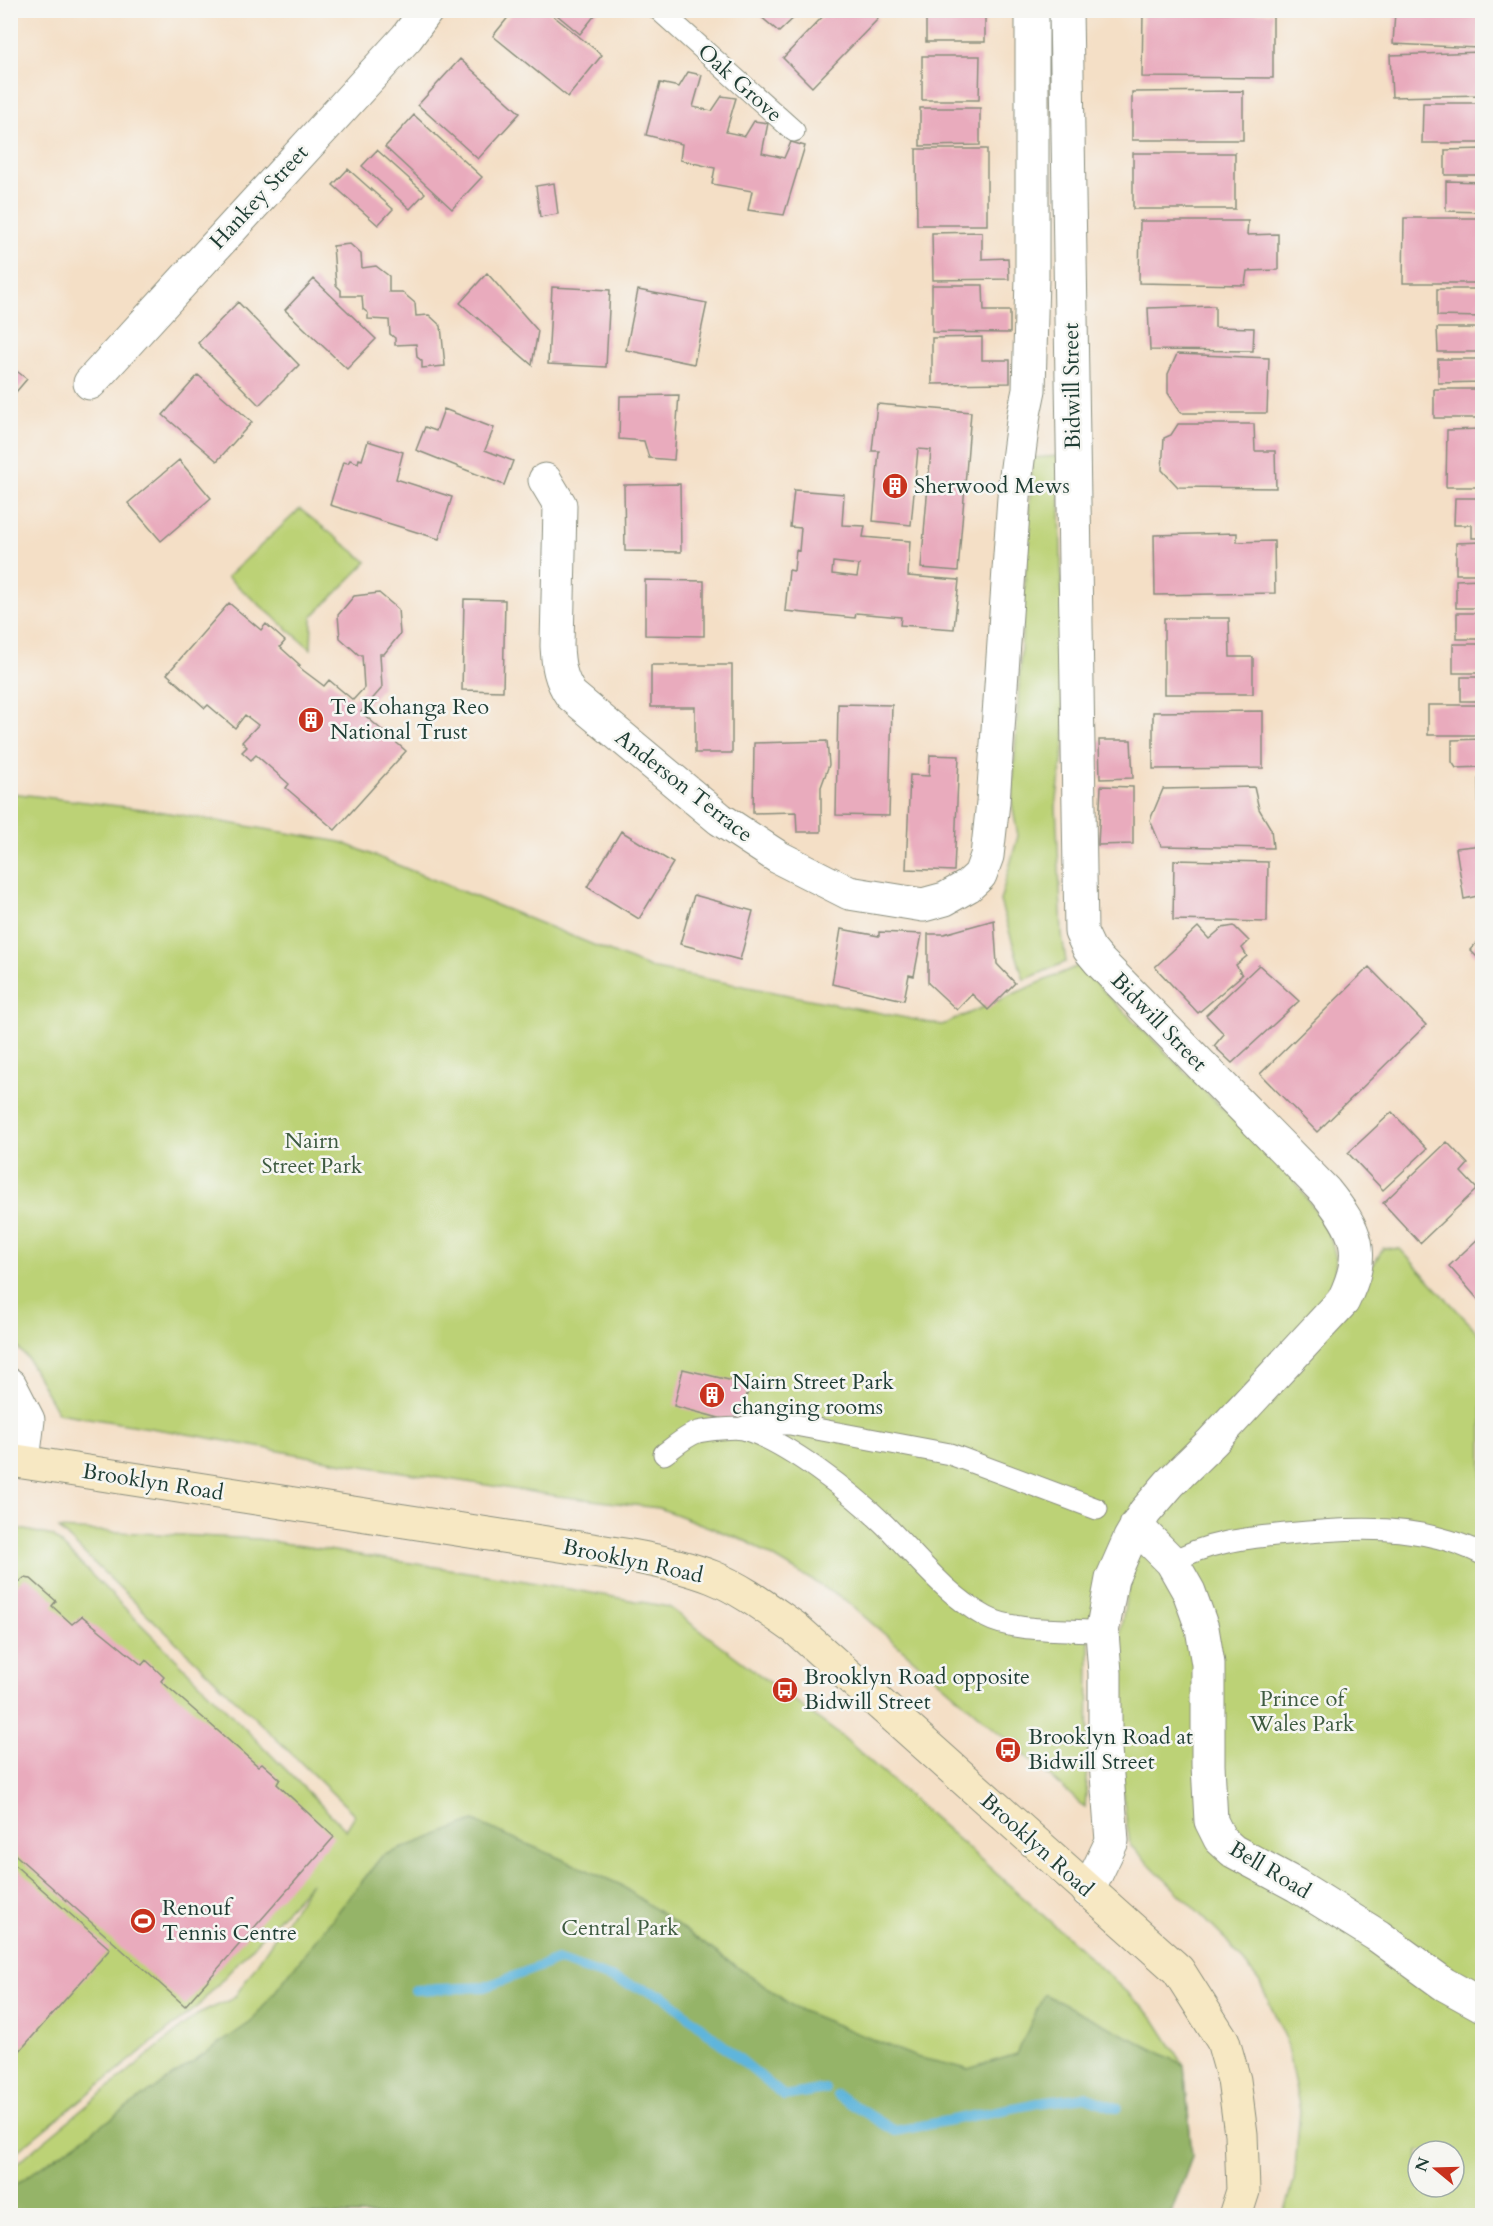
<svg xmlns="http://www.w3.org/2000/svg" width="1493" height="2226" font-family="Cardo,serif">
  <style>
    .green { fill: #bcd276; stroke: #6e8855; stroke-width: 1.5; fill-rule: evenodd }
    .forest { fill: #95b467; stroke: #5a784e; stroke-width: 1.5 }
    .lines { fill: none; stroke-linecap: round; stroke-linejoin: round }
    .stream { stroke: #5eb5db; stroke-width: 10 }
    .building { fill: #e9abbd; fill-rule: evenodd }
    .service-casing { stroke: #8a8e7d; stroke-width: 23 }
    .minor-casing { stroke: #8a8e7d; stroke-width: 35 }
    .secondary-casing { stroke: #8a8e7d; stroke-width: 35 }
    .service { stroke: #fff; stroke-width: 21 }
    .minor { stroke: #fff; stroke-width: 33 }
    .secondary { stroke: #f7e8c3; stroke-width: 33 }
    .labels { text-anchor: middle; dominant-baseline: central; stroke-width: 5; stroke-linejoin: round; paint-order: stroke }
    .street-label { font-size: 22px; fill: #1f3d34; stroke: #f6f6f2 }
    .poi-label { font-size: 22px; fill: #1f3d34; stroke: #f6f6f2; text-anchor: start }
    .park-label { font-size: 22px; fill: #3e5b41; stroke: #f6f6f2 }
  </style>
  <rect width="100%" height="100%" fill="#f6f6f2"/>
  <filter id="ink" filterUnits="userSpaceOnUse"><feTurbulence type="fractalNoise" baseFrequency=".0167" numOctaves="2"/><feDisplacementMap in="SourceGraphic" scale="12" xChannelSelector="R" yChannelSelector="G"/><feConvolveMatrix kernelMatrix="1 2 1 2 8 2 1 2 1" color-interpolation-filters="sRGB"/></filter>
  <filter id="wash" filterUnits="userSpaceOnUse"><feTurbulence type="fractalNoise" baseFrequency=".008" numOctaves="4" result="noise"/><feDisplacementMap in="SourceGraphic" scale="24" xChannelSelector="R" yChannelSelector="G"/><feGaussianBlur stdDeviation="1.35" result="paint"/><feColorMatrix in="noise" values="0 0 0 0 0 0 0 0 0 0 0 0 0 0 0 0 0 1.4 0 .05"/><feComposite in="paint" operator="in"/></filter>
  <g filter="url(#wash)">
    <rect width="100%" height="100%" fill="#f4dfc6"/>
    <!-- green -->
    <path class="green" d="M1059 456 1065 741 1056 806 1062 934 1066 962 1024 980 1000 901 1018 836 1012 804 1032 458Z
      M300 509 367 562 312 617 311 649 227 577Z
      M11 793 151 810 341 842 650 968 942 1025 1078 966 1291 1176 1328 1228 1336 1258 1333 1298 1166 1473 1089 1640 1088 1768 1085 1807 845 1600 748 1542 659 1508 558 1496 344 1463 199 1436 58 1413 27 1358 11 1340Z
      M1383 1248 1400 1249 1482 1337V2215H1284L1294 2181 1300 2110 1285 2037 1259 1981 1226 1940 1130 1845 1122 1789 1120 1634 1129 1581 1139 1550 1173 1486 1349 1308ZM1418 2151H1454V2187H1418Z
      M11 1527 53 1536 346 1830 355 1815 59 1529 258 1539 525 1581 669 1607 844 1738 1072 1941 1154 2018 1184 2065 1192 2157 1170 2216 11 2215V2168L197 2015 234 1998 311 1883 199 2005 11 2156Z"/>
    <!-- forest -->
    <path class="forest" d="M474 1821 619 1884 797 2009 916 2057 968 2069 1017 2054 1044 1994 1184 2065 1192 2157 1170 2215H11V2188L251 2022 382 1856Z"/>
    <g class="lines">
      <!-- stream -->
      <path class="stream" d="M415 1990 485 1987 557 1960 664 1996 784 2096 825 2089
        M837 2095 895 2131 1038 2103 1085 2097 1117 2108"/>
    </g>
    <g id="blocks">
      <!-- building -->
      <path class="building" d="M514 10H546L602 55 568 97 493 36Z
        M551 10H599L580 34Z
        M753 10H802L779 32Z
        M829 10H873L871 13 878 19 812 87 783 58Z
        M926 10H985V42H926Z
        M1395 11 1480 16 1478 48 1393 44Z
        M1143 12 1273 13V78L1142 77Z
        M1482 52V95L1392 97 1390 55Z
        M922 56H980L979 100H922Z
        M460 59 520 113 478 159 418 105Z
        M688 72 702 75 693 107 712 111 722 96 736 98 726 132 745 136 754 121 768 123 762 153 784 158 791 142 805 146 784 215 748 210 752 191 712 184 715 168 680 160 682 144 646 135 660 83 679 87Z
        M1243 91V140H1132V92Z
        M1423 103H1482V143H1422Z
        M920 108H980V145L920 146Z
        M414 115 482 177 452 209 385 147Z
        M916 149H987V225H917Z
        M1482 149V175H1445V150Z
        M377 150 425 193 410 209 362 166Z
        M1133 153H1235V209H1133Z
        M348 169 393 209 378 225 333 185Z
        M1446 181 1482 182V212L1446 211Z
        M554 183 558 214 540 217 536 186Z
        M1404 218H1482V283H1403Z
        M1140 221H1248L1247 235 1278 234V270L1247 271 1245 285 1139 283Z
        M982 232V259L1008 258 1009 279 933 280 932 233Z
        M350 244 361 254 362 268 376 266 389 276V292H402L415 303 416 316 429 315 441 326 445 366 422 368V361L417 357 416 344 395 345V338L390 334 389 320 368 319V313L363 309 362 296H341V290L336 285 333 246Z
        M487 273 538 331 532 365 460 303Z
        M314 279 376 339 347 369 285 310Z
        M932 285H983L984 311H1010V333L932 332Z
        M552 287 610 290 606 367 548 364Z
        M1437 289H1482V317L1437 316Z
        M638 290 707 303 694 364 626 350Z
        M238 302 299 365 259 405 198 343Z
        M1215 306V327L1254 328 1253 351 1150 350 1148 308Z
        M1437 328H1482V352H1438Z
        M982 337V360H1010V383L932 384V338Z
        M1177 354 1269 358 1267 413H1181L1168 393V374Z
        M1438 359H1482V382L1438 383Z
        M10 366 27 379 10 399Z
        M198 375 252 422 217 461 163 415Z
        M1434 389H1482V418H1434Z
        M679 395 674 460 649 458 644 441 619 439 620 396Z
        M877 404 971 412 958 571 921 568 931 450 918 449 911 525 873 521 879 451H872Z
        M444 409 494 428 485 450 513 461 504 485 416 450 425 427 436 431Z
        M1178 424H1254L1255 451H1275L1276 488 1178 487 1162 470 1164 438 1171 435Z
        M1482 429V487H1446L1447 430Z
        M368 441 403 452 396 479 452 497 439 539 330 505 343 462 348 463 350 460 358 463 359 459 362 460Z
        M179 460 211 498 161 541 128 503Z
        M680 484 681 552 625 551 624 485Z
        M794 490 844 494 842 525 865 526 863 537 910 541 908 576 959 580 954 629 900 625 901 617 856 613 855 618 785 611 789 570 794 571 796 550 799 551 801 528 790 527ZM833 562 859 565 857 577 832 574Z
        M1455 498H1482V538H1472V525H1454Z
        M1237 533V542L1274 541 1275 593 1155 595 1154 535Z
        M1482 542V574H1456V543Z
        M1482 579V608H1456V580Z
        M645 580 704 581V636L645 635Z
        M379 593 398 609 400 634 384 654H380L382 688 361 712 406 751 335 830 286 788 289 784 256 755 251 760 242 752 247 747 242 742 258 725 245 715 235 728 208 705 205 708 167 674 229 603 261 630 266 624 285 641 280 647 300 665 298 666 304 671 324 686 329 680 353 700 364 688 362 655H359L340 638 338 615 354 596Z
        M464 599 505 600 503 691 462 690Z
        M1457 613H1482V639H1457Z
        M1164 618H1229L1230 657H1253V694H1164Z
        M1453 644H1482V673H1453Z
        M651 665H732V753H695V707H651Z
        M1461 677H1482V701H1461Z
        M838 704 892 705 889 816 836 815Z
        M1428 705H1482V735H1428Z
        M1263 711V768L1153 769V712Z
        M1482 739V767L1456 768 1452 762V740Z
        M1099 740H1131L1133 778 1100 779Z
        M827 741 829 765 821 787V832H797L796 812 753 813 754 743Z
        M930 755 959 756 954 871 906 869 910 775 929 776Z
        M1478 779H1482V830L1479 831Z
        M1101 786 1133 787V844L1098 845Z
        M1254 787 1259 809 1271 829 1273 848 1161 846 1150 820 1163 789Z
        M621 831 673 863 639 919 587 887Z
        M1482 845V895L1464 899 1456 848Z
        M1174 860 1268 862 1267 922 1173 920Z
        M694 895 753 911 740 960 680 944Z
        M994 920 997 964 1015 983 988 1010 972 994 957 1010 928 983V934H944Z
        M1234 926 1249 941 1242 948 1247 956 1236 965 1242 975 1198 1013 1155 967 1198 927 1209 939 1222 928Z
        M841 929 879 936V932L922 934 914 976 909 975 904 1000 832 984Z
        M1482 937V962L1470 950Z
        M1259 965 1299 1001 1232 1063 1214 1046 1224 1034 1206 1015Z
        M1369 967 1426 1025 1317 1132 1260 1074Z
        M1392 1112 1427 1149 1383 1190 1348 1153Z
        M1447 1142 1468 1164 1461 1172 1477 1189 1420 1243 1383 1203Z
        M1482 1235V1304L1449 1266Z
        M683 1369 750 1385 738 1423 674 1406Z
        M24 1578 31 1579 56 1601 52 1606 72 1624 82 1616 142 1665 146 1660 164 1677 161 1681 258 1766 262 1763 280 1779 277 1784 334 1837 185 2006 10 1850V1590Z
        M10 1861 110 1949 10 2062Z"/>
    </g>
  </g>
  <g filter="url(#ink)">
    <use href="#blocks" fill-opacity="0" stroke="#8a8e7d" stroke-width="1.5"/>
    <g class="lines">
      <!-- service casing -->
      <g class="service-casing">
        <path id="service" d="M659 10 794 131
          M742 1428 756 1423 790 1424 950 1454 1097 1509
          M664 1454C674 1447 687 1435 698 1432 707 1430 735 1427 743 1429 786 1441 853 1494 885 1525 917 1557 946 1595 986 1617 1015 1633 1068 1628 1102 1632
          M1172 1562C1207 1542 1246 1538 1286 1534 1352 1527 1421 1523 1482 1554"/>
      </g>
      <!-- minor casing -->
      <g class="minor-casing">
        <path id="minor" d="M1066 10 1081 932 1089 949 1099 961 1325 1191C1358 1232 1367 1253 1343 1301L1212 1442 1170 1483 1145 1512 1130 1538 1112 1579 1102 1632 1105 1673V1749L1112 1841 1088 1891
          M90 383 407 37 427 10
          M545 480 560 505 557 646C558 665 560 679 571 695L720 819 778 857 849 893 923 905 945 899 968 886 980 875 987 856 993 802 1015 483 1024 414 1029 390 1032 277V10
          M10 1385 28 1420 23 1461
          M1136 1526 1172 1562 1189 1592 1202 1628 1208 1664V1765L1211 1821 1220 1839 1233 1851 1296 1885 1378 1936 1444 1984 1482 2005"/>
      </g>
      <!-- secondary casing -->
      <g class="secondary-casing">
        <path id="secondary" d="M10 1460 631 1556C659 1561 686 1567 712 1577 742 1589 769 1610 795 1628L1178 1970 1223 2041 1234 2080 1241 2134 1243 2191 1235 2216"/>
      </g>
      <!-- service -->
      <use href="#service" class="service"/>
      <!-- minor -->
      <use href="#minor" class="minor"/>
      <!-- secondary -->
      <use href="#secondary" class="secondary"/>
    </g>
  </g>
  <!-- icons -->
  <defs>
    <g id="building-disc" transform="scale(1.35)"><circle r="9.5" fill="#c8321e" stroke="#f6f6f2"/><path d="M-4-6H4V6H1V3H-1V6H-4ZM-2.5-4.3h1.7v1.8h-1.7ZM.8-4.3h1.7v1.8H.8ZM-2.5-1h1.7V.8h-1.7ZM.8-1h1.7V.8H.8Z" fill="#fff"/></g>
    <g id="bus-disc" transform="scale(1.35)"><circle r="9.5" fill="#c8321e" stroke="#f6f6f2"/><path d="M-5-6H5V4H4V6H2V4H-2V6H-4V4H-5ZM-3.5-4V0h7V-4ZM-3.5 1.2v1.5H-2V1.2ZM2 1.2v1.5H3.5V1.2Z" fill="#fff"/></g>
    <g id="stadium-disc" transform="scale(1.35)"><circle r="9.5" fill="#c8321e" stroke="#f6f6f2"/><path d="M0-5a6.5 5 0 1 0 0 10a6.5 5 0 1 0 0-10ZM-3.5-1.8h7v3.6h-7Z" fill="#fff"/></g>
  </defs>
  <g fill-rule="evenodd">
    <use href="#building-disc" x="895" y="486"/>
    <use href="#building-disc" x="311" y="720"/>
    <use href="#building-disc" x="712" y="1395"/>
    <use href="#bus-disc" x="785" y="1690"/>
    <use href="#bus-disc" x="1008" y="1750"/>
    <use href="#stadium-disc" x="143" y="1921"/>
  </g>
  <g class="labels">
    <!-- street labels -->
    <g class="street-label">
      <text transform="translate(740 83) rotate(42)">Oak Grove</text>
      <text transform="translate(259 197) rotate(-47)">Hankey Street</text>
      <text transform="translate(1072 386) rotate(-91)">Bidwill Street</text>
      <text transform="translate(684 786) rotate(38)">Anderson Terrace</text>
      <text transform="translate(1159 1022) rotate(46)">Bidwill Street</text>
      <text transform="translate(153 1482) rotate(9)">Brooklyn Road</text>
      <text transform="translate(633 1561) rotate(12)">Brooklyn Road</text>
      <text transform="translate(1037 1845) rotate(42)">Brooklyn Road</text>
      <text transform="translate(1270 1870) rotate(31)">Bell Road</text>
    </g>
    <!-- poi labels -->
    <g class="poi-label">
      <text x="914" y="486">Sherwood Mews</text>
      <text x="330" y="707">Te Kohanga Reo<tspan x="330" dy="25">National Trust</tspan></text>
      <text x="732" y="1382">Nairn Street Park<tspan x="732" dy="25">changing rooms</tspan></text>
      <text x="804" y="1677">Brooklyn Road opposite<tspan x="804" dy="25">Bidwill Street</tspan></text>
      <text x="1028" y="1737">Brooklyn Road at<tspan x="1028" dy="25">Bidwill Street</tspan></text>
      <text x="162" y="1908">Renouf<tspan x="162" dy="25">Tennis Centre</tspan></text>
    </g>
    <!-- park labels -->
    <g class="park-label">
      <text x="312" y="1141">Nairn<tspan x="312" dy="25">Street Park</tspan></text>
      <text x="1302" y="1699">Prince of<tspan x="1302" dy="25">Wales Park</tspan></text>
      <text x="620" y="1928">Central Park</text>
    </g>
  </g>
  <!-- margin -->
  <rect width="1493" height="2226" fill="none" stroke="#f6f6f2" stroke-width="36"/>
  <!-- north arrow -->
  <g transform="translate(1436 2169) rotate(289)"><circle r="28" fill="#f6f6f2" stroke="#a0aca6" stroke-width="1.5"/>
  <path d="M0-4.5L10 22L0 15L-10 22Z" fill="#c8321e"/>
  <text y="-9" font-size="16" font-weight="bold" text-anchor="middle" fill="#1f3d34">N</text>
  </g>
</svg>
